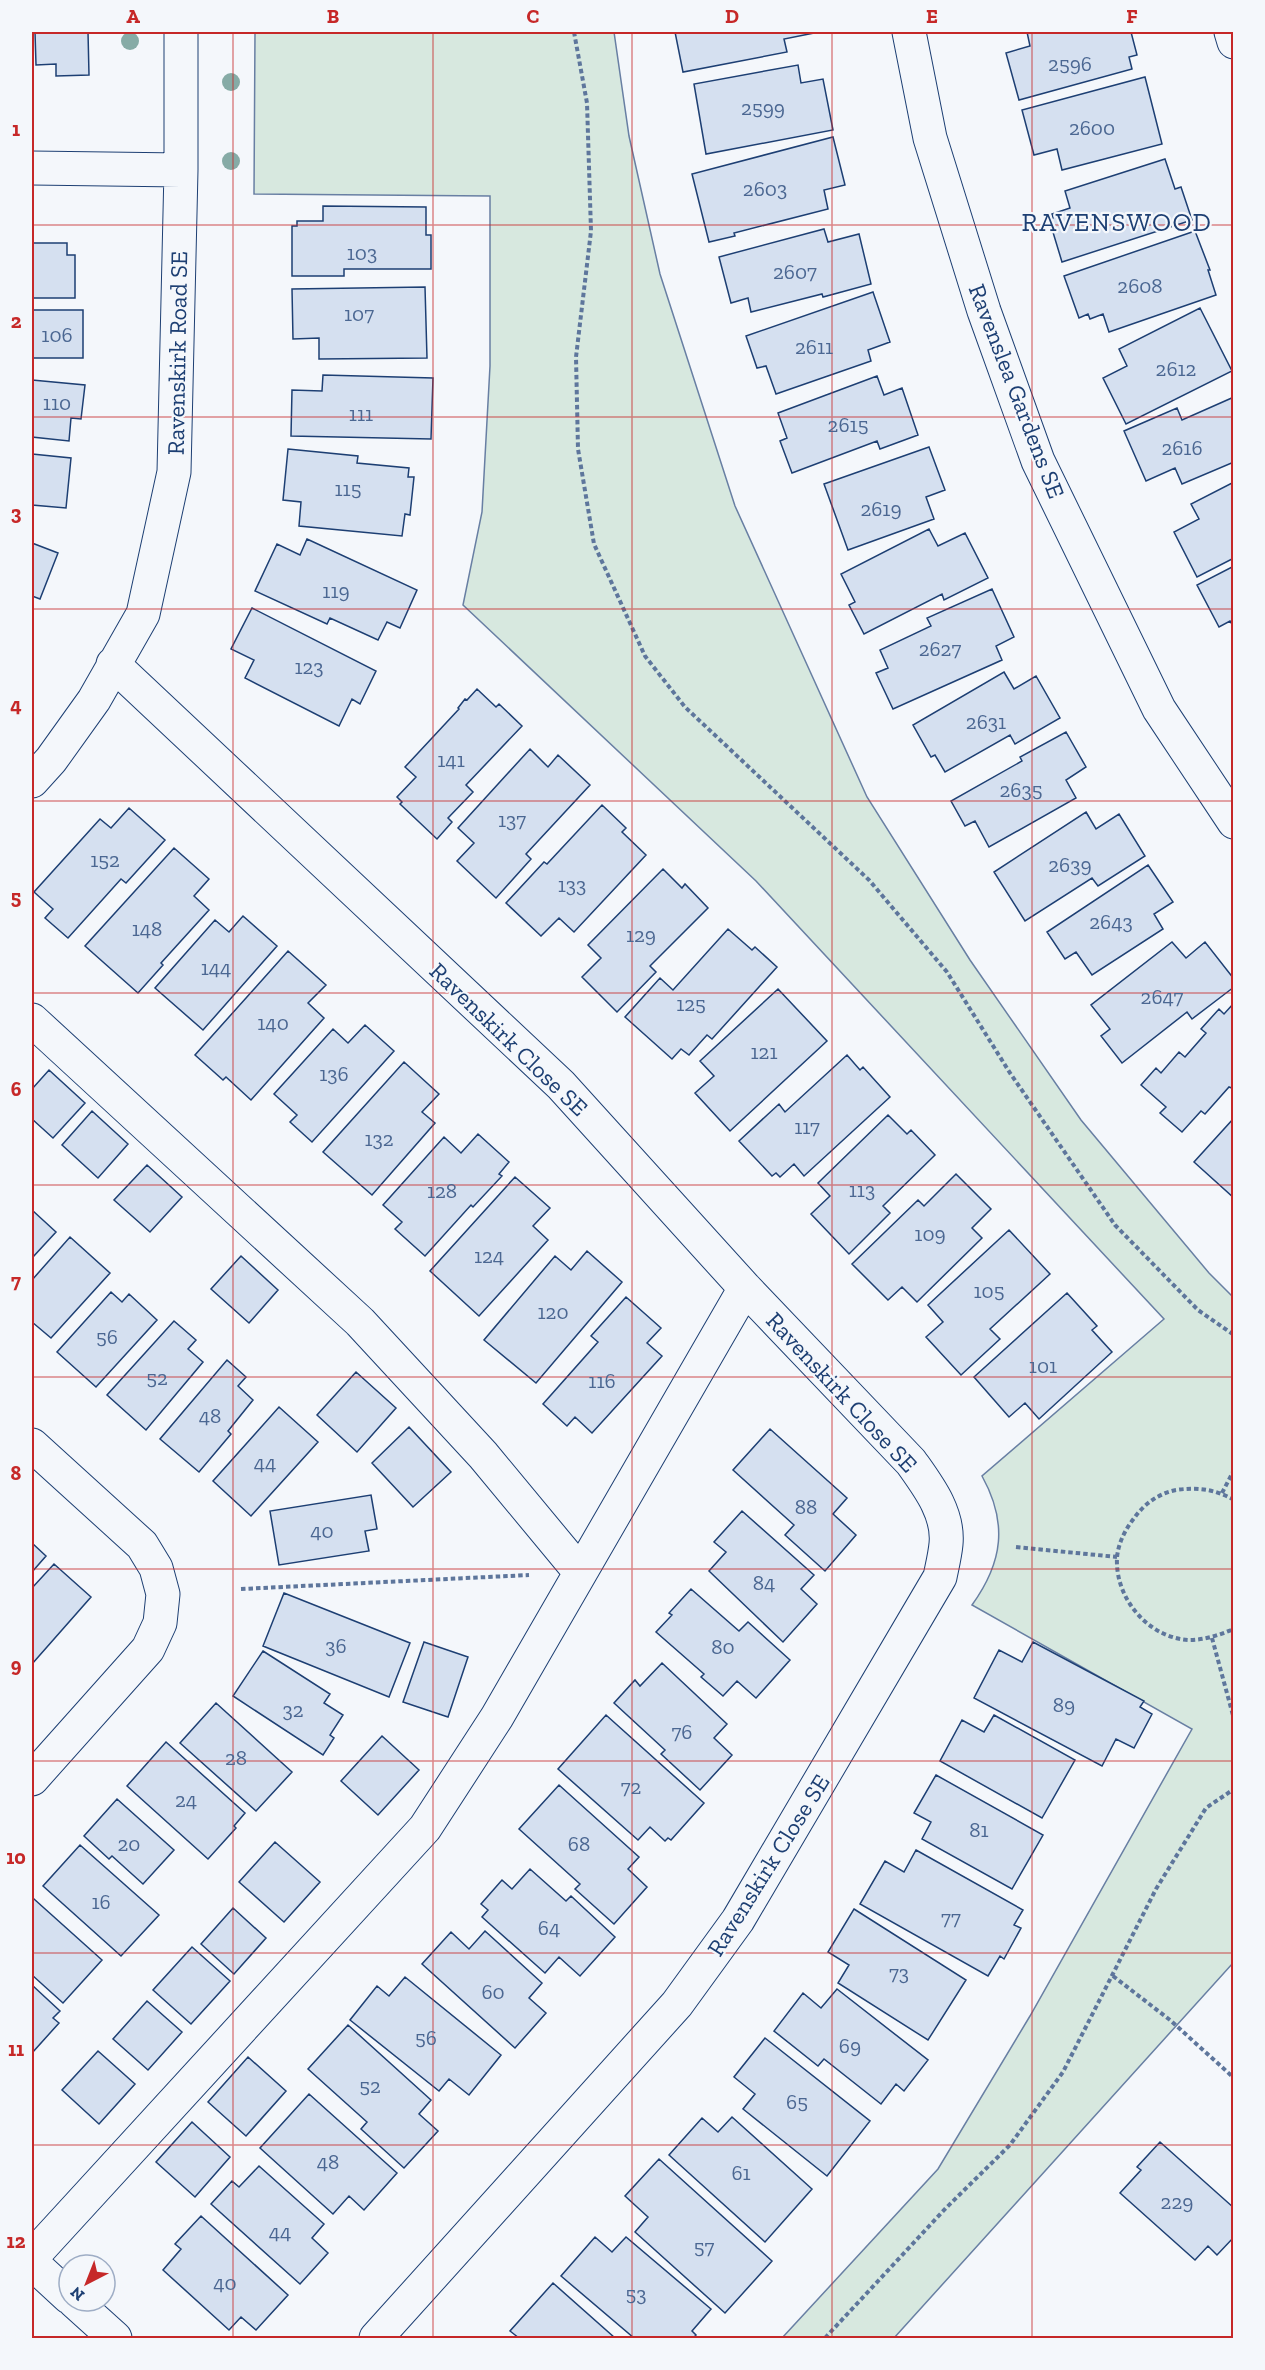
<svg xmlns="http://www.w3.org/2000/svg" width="1265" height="2370" font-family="'Zilla Slab',serif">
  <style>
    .green { fill: #d7e8df; stroke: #687fa3; stroke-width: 1.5 }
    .building { fill: #d5e0f0; stroke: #1d3f73; stroke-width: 1.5 }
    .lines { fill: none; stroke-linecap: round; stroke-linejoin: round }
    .minor-casing { stroke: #1d3f73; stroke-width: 35 }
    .path { stroke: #5e769c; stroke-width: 4; stroke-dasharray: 4.5 3; stroke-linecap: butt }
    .minor { stroke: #f4f7fb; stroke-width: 33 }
    .tree { fill: #86aba6 }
    .grid { fill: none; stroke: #c62828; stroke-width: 1.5; stroke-opacity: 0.55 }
    .labels { text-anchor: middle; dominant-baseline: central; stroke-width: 4.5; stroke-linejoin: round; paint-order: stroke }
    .number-label { font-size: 21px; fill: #4b6792 }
    .street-label { font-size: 24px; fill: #1d3f73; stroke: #f4f7fb }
    .neighbourhood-label { font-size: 26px; letter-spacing: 1.5px; fill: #1d3f73; stroke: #f4f7fb }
    .neatline { fill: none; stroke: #c62828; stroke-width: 2 }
    .grid-label { font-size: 20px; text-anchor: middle; font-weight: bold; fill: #c62828 }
  </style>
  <rect width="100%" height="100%" fill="#f4f7fb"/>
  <!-- green -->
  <path class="green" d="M255 32H614L629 136 660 274 735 506 867 797 970 960 1081 1120 1209 1273 1233 1297V1963L894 2338H782L938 2169 1030 2016 1192 1729 972 1605C1003 1562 1008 1523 982 1476L1164 1319 756 881 463 605 482 512 490 366V196L254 194Z"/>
  <!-- building -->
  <path class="building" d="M35 32H88L89 75 56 76V64L36 65Z
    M675 32H813L814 33 784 39 787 52 683 72Z
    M1027 32H1131L1137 55 1129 57 1132 69 1019 100 1006 53 1030 46Z
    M798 65 801 83 823 79 833 130 706 154 694 84Z
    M1145 77 1162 144 1062 170 1057 149 1034 155 1022 110Z
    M833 137 845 185 824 190 828 209 734 233 735 236 709 242 692 174Z
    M1165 159 1175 189 1181 187 1192 220 1062 262 1049 219 1053 218 1052 214 1070 208 1065 191Z
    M323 206 426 207V235H431V269H344V276H292V226H297V221H323Z
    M824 229 828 242 859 234 871 284 823 297 822 294 751 312 748 298 731 303 719 257Z
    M1195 231 1210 270H1208L1216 295 1109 332 1103 314 1090 319 1088 314 1079 318 1064 276Z
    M32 243H67V255H75V298H32Z
    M425 287 427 358 319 359V338L293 339 292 289Z
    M873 292 890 342 868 350 871 361 776 394 766 366 757 368 746 336Z
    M1200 308 1232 371 1126 424 1103 378 1127 366 1119 349Z
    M32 310H83V358H32Z
    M323 375 433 378 431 439 291 436 292 390 322 391Z
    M877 376 884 395 902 388 918 435 880 449 877 441 792 473 780 441 787 438 778 413Z
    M32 380 85 385 81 419 71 418 69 441 32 437Z
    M1234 397V462L1182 484 1175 468 1146 481 1124 431 1177 408 1182 420Z
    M929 447 945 490 926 497 934 519 848 550 824 484Z
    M288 449 358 456 357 463 409 468 408 477H414L410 515 405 514 402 536 299 526 301 502 283 500Z
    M32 454 71 458 66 508 32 505Z
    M1234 482V558L1197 577 1174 532 1199 519 1191 504Z
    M929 529 938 546 965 533 988 578 944 600 942 594 864 634 849 605 855 602 841 574Z
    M307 539 417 590 400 628 387 622 378 640 330 618 327 624 255 591 277 544 300 555Z
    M32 543 58 553 40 599 32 596Z
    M1234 566V628L1230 621 1219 627 1197 585Z
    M992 589 1014 637 996 646 1002 660 893 709 876 673 888 668 880 650 931 626 927 618Z
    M252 608 376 671 360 704 352 699 339 726 245 678 254 660 231 649Z
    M1004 672 1014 689 1036 676 1060 718 1015 744 1010 735 945 772 935 755 931 757 913 725Z
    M477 689 496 707 499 704 522 726 466 785 473 792 448 818 452 822 437 839 400 804 402 802 397 797 416 777 405 767 459 709 458 708 465 699 467 700Z
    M1066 732 1086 767 1066 780 1076 798 989 847 975 821 965 826 951 801 1022 761 1020 757Z
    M530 749 548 767 558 755 590 785 526 854 531 859 496 898 457 861 474 843 458 828Z
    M602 805 626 828 622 832 646 855 574 932 559 918 541 936 506 903 544 862 547 864Z
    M129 808 165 840 126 883 121 879 68 938 45 918 53 909 34 892 100 819 111 828Z
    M1086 812 1096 829 1119 814 1145 856 1098 886 1092 878 1025 921 994 872Z
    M174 848 209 879 194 896 209 910 161 963 163 965 138 993 85 946Z
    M1148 865 1173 902 1154 914 1163 929 1092 975 1076 952 1065 959 1047 932Z
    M663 869 682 888 685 884 708 908 650 966 656 972 617 1012 582 977 601 958 588 945Z
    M243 916 277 946 203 1030 155 988 215 920 229 932Z
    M728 929 752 950 755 947 777 967 712 1039 707 1035 689 1055 681 1049 672 1059 625 1017 660 978 673 990Z
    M1172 942 1186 958 1205 942 1234 979V987L1192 1019 1187 1012 1122 1063 1101 1036 1110 1029 1091 1005Z
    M288 951 326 985 308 1003 324 1018 251 1100 226 1077 223 1080 195 1055Z
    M778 989 827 1041 730 1131 695 1093 714 1076 700 1061Z
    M1234 1003V1089L1229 1087 1205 1114 1201 1111 1182 1132 1160 1113 1166 1107 1141 1085 1156 1068 1161 1073 1179 1052 1185 1057 1206 1033 1201 1029 1219 1009 1224 1014Z
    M365 1025 394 1051 312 1142 290 1122 297 1115 274 1094 333 1029 348 1043Z
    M847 1055 860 1070 863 1067 890 1097 804 1176 794 1164 780 1177 776 1173 772 1176 739 1141 779 1104 785 1112Z
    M404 1062 439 1094 422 1112 435 1123 372 1195 323 1152Z
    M49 1070 85 1103 53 1138 32 1119V1089Z
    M92 1111 128 1144 98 1178 62 1145Z
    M888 1115 907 1134 911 1130 935 1155 883 1206 890 1213 849 1254 811 1214 830 1196 818 1183Z
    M1234 1118V1198L1194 1162Z
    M478 1134 509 1162 499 1174 502 1176 473 1207 471 1205 425 1256 395 1229 402 1222 383 1205 444 1137 461 1153Z
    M147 1165 182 1197 150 1232 114 1200Z
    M956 1174 991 1209 972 1228 982 1238 917 1302 902 1287 888 1300 852 1264 918 1200 924 1206Z
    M515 1177 550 1208 533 1226 548 1240 479 1316 430 1271Z
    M32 1210 56 1232 32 1258Z
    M1009 1230 1050 1274 990 1329 1000 1339 961 1375 926 1337 943 1322 928 1305Z
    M70 1237 110 1273 51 1338 32 1322V1280Z
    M587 1251 622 1282 536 1383 484 1340 555 1256 571 1270Z
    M241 1256 278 1290 249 1323 211 1289Z
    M111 1292 122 1302 129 1294 157 1320 96 1387 57 1352Z
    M1067 1293 1097 1326 1092 1330 1112 1352 1039 1419 1025 1403 1009 1417 974 1377Z
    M626 1297 661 1328 647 1343 662 1356 592 1433 575 1417 567 1426 543 1404 598 1342 591 1336Z
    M174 1321 196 1340 188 1349 203 1362 146 1430 107 1395Z
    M227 1360 246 1377 238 1386 253 1400 228 1431 231 1434 199 1472 160 1439Z
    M356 1372 396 1408 357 1452 317 1415Z
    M279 1407 318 1442 251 1516 213 1481Z
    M409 1427 451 1472 413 1507 372 1463Z
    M770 1429 847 1498 833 1514 856 1535 825 1571 785 1535 794 1525 733 1470Z
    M371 1495 377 1529 365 1531 369 1551 279 1565 270 1511Z
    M742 1511 814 1575 801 1589 817 1604 783 1642 709 1571 726 1552 714 1542Z
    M32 1543 46 1556 32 1572Z
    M54 1564 91 1597 32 1664V1588Z
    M691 1589 739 1631 748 1622 790 1660 756 1698 737 1681 723 1696 701 1677 704 1674 656 1632 672 1615 669 1613Z
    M284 1593 410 1643 389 1697 263 1646Z
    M424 1642 468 1657 448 1717 403 1702Z
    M1033 1642 1144 1701 1140 1707 1152 1714 1134 1748 1116 1739 1102 1766 974 1698 999 1650 1022 1662Z
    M263 1651 330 1694 324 1703 343 1715 330 1735 334 1738 323 1755 233 1696Z
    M662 1663 727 1724 714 1738 732 1755 700 1790 661 1754 665 1750 614 1703 635 1680 640 1686Z
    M216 1703 292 1772 256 1811 180 1743Z
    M606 1715 704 1803 671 1840 668 1838 665 1841 650 1827 638 1840 558 1769Z
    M994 1715 1075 1760 1042 1818 940 1761 962 1720 984 1732Z
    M382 1736 419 1770 378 1815 341 1781Z
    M166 1742 245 1813 234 1826 236 1828 208 1859 127 1786Z
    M936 1775 1043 1835 1012 1889 922 1839 931 1822 914 1813Z
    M559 1785 639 1857 628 1869 647 1887 614 1924 575 1889 580 1884 519 1829Z
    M117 1799 174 1850 143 1884 112 1856 109 1859 84 1836Z
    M275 1842 320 1882 284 1922 239 1882Z
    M80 1845 159 1915 121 1956 43 1886Z
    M916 1850 1023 1910 1014 1925 1021 1928 1004 1959 1000 1956 988 1976 860 1904 885 1861 904 1872Z
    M530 1869 566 1901 571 1896 615 1937 580 1976 559 1957 545 1973 482 1917 488 1910 481 1904 502 1880 512 1889Z
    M34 1899 102 1960 63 2003 32 1975V1901Z
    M233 1908 266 1938 234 1974 201 1944Z
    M854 1909 966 1980 928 2040 838 1983 849 1965 828 1952Z
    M485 1931 542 1983 529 1998 546 2013 515 2048 422 1964 451 1932 469 1949Z
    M192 1947 230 1981 191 2024 153 1990Z
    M405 1977 501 2055 469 2095 449 2079 439 2091 350 2020 377 1986 389 1996Z
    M32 1985 60 2011 53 2018 59 2023 32 2053Z
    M837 1989 928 2060 904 2091 896 2084 881 2104 824 2059 818 2066 774 2031 803 1993 821 2008Z
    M147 2001 182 2032 148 2070 113 2039Z
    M348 2025 431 2100 419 2114 438 2131 404 2168 361 2129 367 2122 308 2069Z
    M765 2038 870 2121 827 2176 743 2109 755 2094 734 2077Z
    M98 2051 135 2084 99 2124 62 2090Z
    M248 2057 286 2091 246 2136 208 2102Z
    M309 2094 397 2173 364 2210 349 2196 333 2214 260 2148Z
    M732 2117 812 2189 765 2242 669 2155 702 2118 718 2132Z
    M192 2122 230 2157 195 2197 156 2162Z
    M1160 2142 1234 2208V2237L1217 2255 1208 2246 1195 2260 1120 2193 1141 2170 1137 2167Z
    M659 2159 772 2261 725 2313 635 2232 648 2217 625 2196Z
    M259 2166 324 2224 312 2238 328 2253 300 2284 211 2204 232 2181 239 2187Z
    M201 2216 288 2295 256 2330 241 2317 229 2330 163 2270 181 2249 175 2244Z
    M595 2237 612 2252 626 2237 711 2309 692 2331 696 2335 693 2338H634L561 2276Z
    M553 2283 615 2338H519L510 2331Z"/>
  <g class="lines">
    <!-- minor casing -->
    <g class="minor-casing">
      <path id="minor" d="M909 32 930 138 984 311 1038 461 1159 709 1234 822
        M1231 32 1234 42
        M32 168 181 170
        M113 664 561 1085 745 1288 911 1462C928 1486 949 1513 946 1544 945 1555 942 1567 940 1577L738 1920 677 2004 376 2338
        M32 781 51 760 94 700 143 614 174 472 181 170V32
        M32 1020 360 1322 483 1455 580 1572
        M32 1445 142 1545 156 1568 163 1594 160 1623 148 1649 32 1779
        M32 2257 425 1828 497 1717 745 1288
        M32 2263 69 2297
        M74 2301 115 2338"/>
    </g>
    <!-- path -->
    <path class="path" d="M574 32 587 103 591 231 576 357 578 449 594 544 645 656 685 707 869 880 947 972 1010 1073 1115 1225 1198 1310 1234 1335
      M1222 1493 1234 1470
      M1234 1500C1215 1489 1197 1487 1176 1490 1160 1493 1145 1503 1135 1517 1126 1528 1118 1543 1117 1558 1115 1598 1148 1638 1189 1640 1205 1640 1219 1635 1234 1629
      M1016 1547 1117 1557
      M241 1589 529 1575
      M1212 1638 1234 1719
      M1113 1976 1170 2020 1234 2078
      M825 2338 946 2208 1010 2145 1063 2072 1156 1889 1206 1808 1234 1789"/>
    <!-- minor -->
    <use href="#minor" class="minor"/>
  </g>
  <!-- trees -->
  <g class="tree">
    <circle cx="130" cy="41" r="9"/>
    <circle cx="231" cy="82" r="9"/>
    <circle cx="231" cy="161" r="9"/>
  </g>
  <!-- grid -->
  <path class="grid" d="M233 32V2338M433 32V2338M632 32V2338M832 32V2338M1032 32V2338M32 225H1234M32 417H1234M32 609H1234M32 801H1234M32 993H1234M32 1185H1234M32 1377H1234M32 1569H1234M32 1761H1234M32 1953H1234M32 2145H1234"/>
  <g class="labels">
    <!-- number labels -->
    <g class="number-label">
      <text x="1070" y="63">2596</text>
      <text x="763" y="107">2599</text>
      <text x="1092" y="127">2600</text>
      <text x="765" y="188">2603</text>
      <text x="362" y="252">103</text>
      <text x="795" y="271">2607</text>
      <text x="1140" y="285">2608</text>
      <text x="359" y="313">107</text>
      <text x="57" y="334">106</text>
      <text x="814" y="346">2611</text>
      <text x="1176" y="368">2612</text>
      <text x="57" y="402">110</text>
      <text x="361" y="413">111</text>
      <text x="848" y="424">2615</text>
      <text x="1182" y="447">2616</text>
      <text x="348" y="488">115</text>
      <text x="881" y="508">2619</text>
      <text x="336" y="590">119</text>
      <text x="940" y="648">2627</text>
      <text x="309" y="666">123</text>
      <text x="986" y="721">2631</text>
      <text x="451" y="759">141</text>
      <text x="1021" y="789">2635</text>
      <text x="512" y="819">137</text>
      <text x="105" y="859">152</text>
      <text x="1070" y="864">2639</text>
      <text x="572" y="884">133</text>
      <text x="1111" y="921">2643</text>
      <text x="147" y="928">148</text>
      <text x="641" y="934">129</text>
      <text x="216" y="967">144</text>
      <text x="1162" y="996">2647</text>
      <text x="691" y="1003">125</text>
      <text x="273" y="1022">140</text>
      <text x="764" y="1051">121</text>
      <text x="334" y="1073">136</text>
      <text x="807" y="1126">117</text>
      <text x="379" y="1138">132</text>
      <text x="862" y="1189">113</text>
      <text x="442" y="1190">128</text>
      <text x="930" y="1233">109</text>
      <text x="489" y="1255">124</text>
      <text x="989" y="1290">105</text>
      <text x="553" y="1311">120</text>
      <text x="107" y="1336">56</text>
      <text x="1043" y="1365">101</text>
      <text x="157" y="1377">52</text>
      <text x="602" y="1380">116</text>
      <text x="210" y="1415">48</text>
      <text x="265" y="1462">44</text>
      <text x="806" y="1506">88</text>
      <text x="322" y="1530">40</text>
      <text x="764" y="1582">84</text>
      <text x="336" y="1645">36</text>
      <text x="723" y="1646">80</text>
      <text x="1064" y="1704">89</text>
      <text x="293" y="1709">32</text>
      <text x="682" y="1731">76</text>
      <text x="236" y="1757">28</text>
      <text x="631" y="1786">72</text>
      <text x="186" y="1799">24</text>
      <text x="979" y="1829">81</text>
      <text x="129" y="1843">20</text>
      <text x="579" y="1843">68</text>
      <text x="101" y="1901">16</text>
      <text x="951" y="1917">77</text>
      <text x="549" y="1927">64</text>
      <text x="899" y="1972">73</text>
      <text x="493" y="1991">60</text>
      <text x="426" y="2037">56</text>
      <text x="850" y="2045">69</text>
      <text x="370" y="2085">52</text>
      <text x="797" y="2101">65</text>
      <text x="328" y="2161">48</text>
      <text x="741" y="2172">61</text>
      <text x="1177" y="2201">229</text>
      <text x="280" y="2231">44</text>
      <text x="704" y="2246">57</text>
      <text x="225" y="2282">40</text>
      <text x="636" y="2293">53</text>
    </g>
    <!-- street labels -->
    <g class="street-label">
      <text transform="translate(177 353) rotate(-89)">Ravenskirk Road SE</text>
      <text transform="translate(1017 391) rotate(69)">Ravenslea Gardens SE</text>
      <text transform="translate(509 1039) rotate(44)">Ravenskirk Close SE</text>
      <text transform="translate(842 1392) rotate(47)">Ravenskirk Close SE</text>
      <text transform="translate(768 1865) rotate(-58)">Ravenskirk Close SE</text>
    </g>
    <!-- neighbourhood labels -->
    <g class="neighbourhood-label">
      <text x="1117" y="222">RAVENSWOOD</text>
    </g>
  </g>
  <!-- border -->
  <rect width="1265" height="2370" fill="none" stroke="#f4f7fb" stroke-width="66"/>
  <!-- north arrow -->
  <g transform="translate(87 2283) rotate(222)"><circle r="28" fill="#f4f7fb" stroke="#9eadc5" stroke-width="1.5"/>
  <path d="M0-4.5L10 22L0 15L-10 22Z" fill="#c62828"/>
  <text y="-9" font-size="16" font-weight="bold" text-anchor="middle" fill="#1d3f73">N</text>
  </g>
  <rect x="33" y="33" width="1199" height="2304" class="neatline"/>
  <g class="grid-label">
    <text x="133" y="23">A</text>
    <text x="333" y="23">B</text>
    <text x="533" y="23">C</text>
    <text x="732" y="23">D</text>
    <text x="932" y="23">E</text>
    <text x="1132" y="23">F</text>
    <text x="16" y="136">1</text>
    <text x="16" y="328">2</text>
    <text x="16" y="520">3</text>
    <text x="16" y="712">4</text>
    <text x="16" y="904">5</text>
    <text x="16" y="1096">6</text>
    <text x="16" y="1288">7</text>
    <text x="16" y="1480">8</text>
    <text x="16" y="1672">9</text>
    <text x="16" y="1864">10</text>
    <text x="16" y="2056">11</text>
    <text x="16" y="2248">12</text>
  </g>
</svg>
